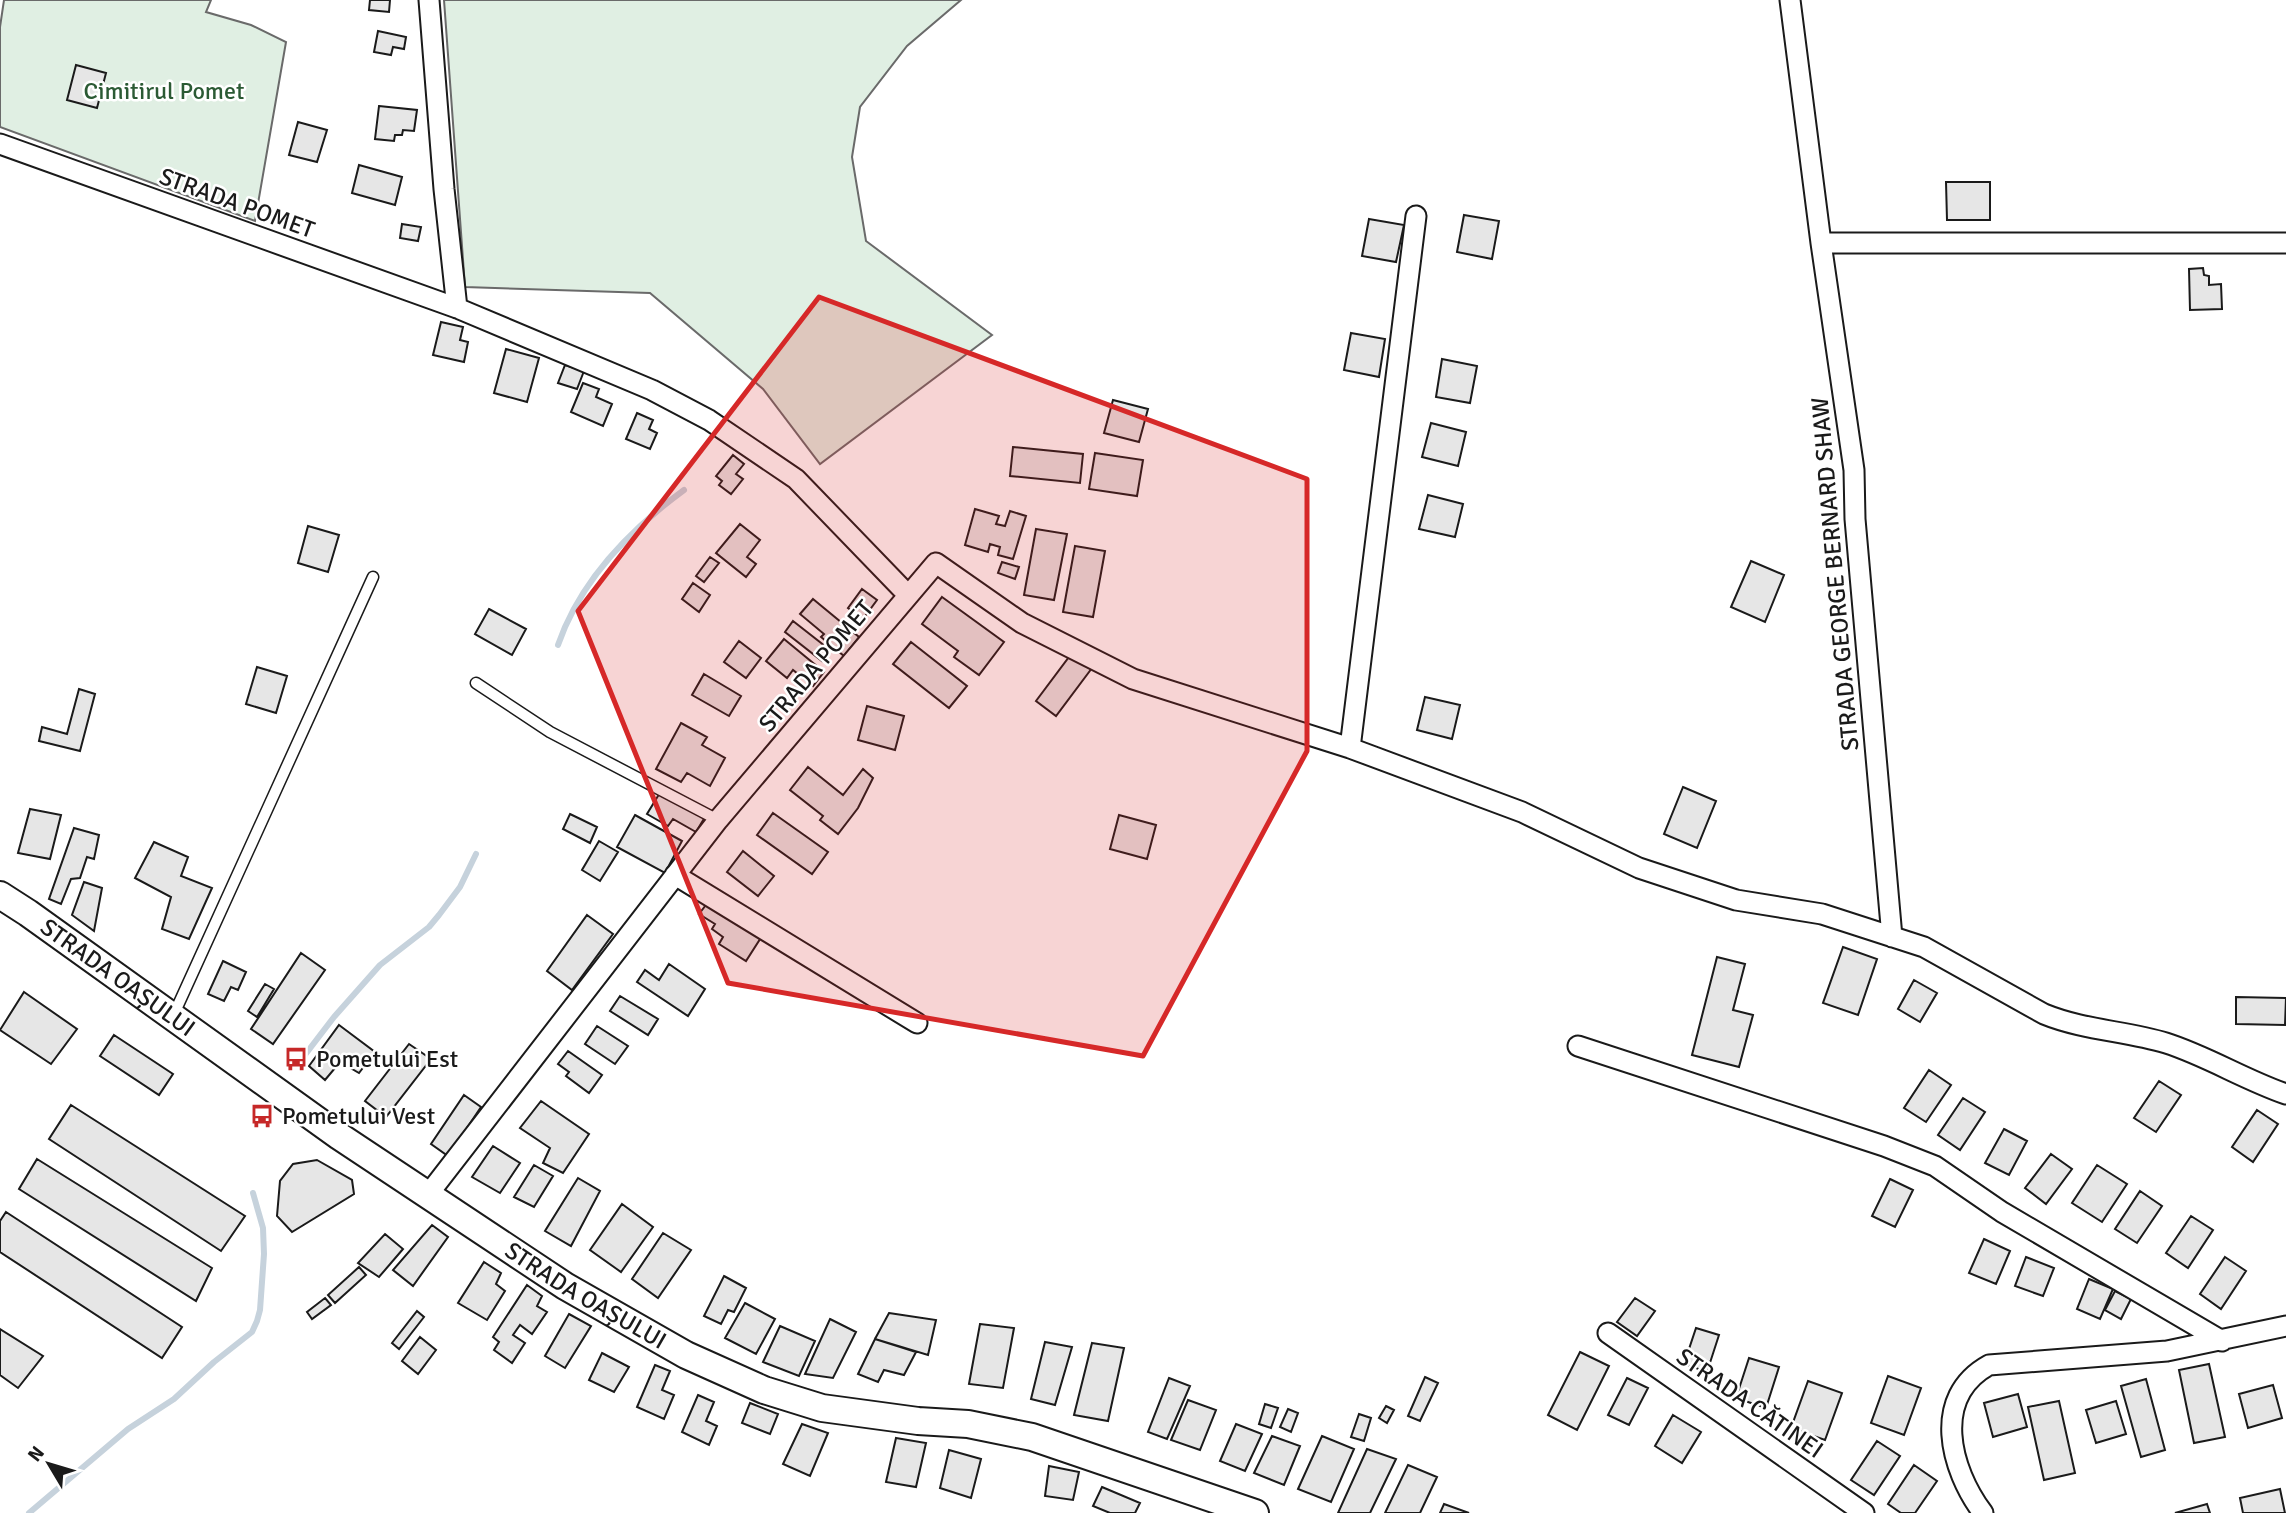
<svg xmlns="http://www.w3.org/2000/svg" width="2286" height="1513" font-family="Signika,sans-serif">
  <style>
    .green { fill: #e0efe3; stroke: #6a6a6a; stroke-width: 2 }
    .lines { fill: none; stroke-linecap: round; stroke-linejoin: round }
    .stream { stroke: #c6d2dc; stroke-width: 6 }
    .building { fill: #e6e6e6; stroke: #1a1a1a; stroke-width: 2 }
    .lane-casing { stroke: #1a1a1a; stroke-width: 13 }
    .street-casing { stroke: #1a1a1a; stroke-width: 23 }
    .secondary-casing { stroke: #1a1a1a; stroke-width: 30 }
    .lane { stroke: #fff; stroke-width: 10 }
    .street { stroke: #fff; stroke-width: 19 }
    .secondary { stroke: #fff; stroke-width: 26 }
    .marked { fill: #d62828; fill-opacity: 0.2; stroke: #d62828; stroke-width: 5; stroke-linejoin: round }
    .labels { text-anchor: middle; dominant-baseline: central; stroke-width: 5; stroke-linejoin: round; paint-order: stroke }
    .park-label { font-size: 24px; fill: #2b5a34; stroke: #fff }
    .street-label { font-size: 24px; fill: #1a1a1a; stroke: #fff }
    .poi-label { font-size: 24px; fill: #1a1a1a; stroke: #fff; text-anchor: start }
  </style>
  <rect width="100%" height="100%" fill="#fff"/>
  <!-- green -->
  <path class="green" d="M4 0H211L206 12 251 25 286 42 255 221 0 127V27Z
    M444 0H961L907 46 860 107 852 157 866 241 992 335 820 464 763 389 650 293 465 287Z"/>
  <g class="lines">
    <!-- stream -->
    <path class="stream" d="M558 645C580 581 631 529 684 490
      M298 1064 334 1017 380 965 429 927 439 915 460 887 476 854
      M29 1513 128 1429 174 1399 214 1362 252 1332 257 1321 260 1310 264 1254 263 1228 253 1193"/>
  </g>
  <!-- building -->
  <path class="building" d="M370 0H390L389 12 369 10Z
    M378 31 406 37 404 49 393 47 391 55 374 52Z
    M76 65 106 73 97 108 67 100Z
    M379 106 417 110 414 131 403 130 402 135H395L394 141 375 139Z
    M298 122 327 130 317 162 289 155Z
    M359 165 402 177 395 205 352 193Z
    M1946 182H1990V220H1947Z
    M1464 215 1499 221 1492 259 1457 252Z
    M1369 219 1404 225 1396 262 1362 256Z
    M402 224 421 227 418 241 400 238Z
    M2203 268 2204 275 2209 276V285L2221 284 2222 309 2190 310 2189 269Z
    M441 322 463 327 460 340 468 342 464 362 433 355Z
    M1351 333 1385 339 1379 377 1344 370Z
    M506 349 539 358 527 402 494 393Z
    M1442 359 1477 366 1470 403 1436 397Z
    M565 365 584 371 577 389 558 383Z
    M583 383 599 389 596 397 612 404 603 426 571 412Z
    M1113 400 1148 409 1139 442 1104 433Z
    M637 413 653 420 649 429 657 433 650 449 626 439Z
    M1431 423 1466 432 1458 466 1422 457Z
    M1013 447 1083 454 1080 483 1010 476Z
    M1095 453 1143 460 1137 496 1089 489Z
    M733 455 744 464 736 474 743 479 731 494 719 485 722 481 716 476Z
    M1428 495 1463 504 1455 537 1419 529Z
    M975 509 999 516 996 524 1005 526 1010 511 1026 516 1013 559 998 555 1000 547 990 544 988 552 965 545Z
    M740 524 760 540 747 557 756 564 746 577 716 553Z
    M308 526 339 535 328 572 298 563Z
    M1036 529 1067 534 1054 600 1024 595Z
    M1075 546 1105 551 1093 617 1063 612Z
    M710 557 719 563 704 582 696 576Z
    M1751 561 1784 575 1765 622 1731 607Z
    M1002 562 1019 567 1015 579 998 573Z
    M693 583 710 595 699 612 682 599Z
    M862 589 877 600 863 619 848 608Z
    M942 597 1004 642 979 675 954 657 958 651 922 624Z
    M813 599 859 637 844 656 821 637 824 634 800 614Z
    M489 609 526 629 512 655 475 634Z
    M793 621 830 650 822 661 785 632Z
    M784 639 824 672 813 686 793 670 787 678 766 661Z
    M739 641 761 658 746 678 724 662Z
    M911 642 967 686 949 708 893 664Z
    M1072 653 1092 668 1056 716 1036 701Z
    M257 667 287 676 276 713 246 704Z
    M704 674 741 696 729 716 692 695Z
    M79 689 95 694 80 751 39 741 42 727 67 734Z
    M1425 697 1460 705 1452 739 1417 730Z
    M867 706 904 716 895 750 858 740Z
    M681 723 707 737 702 745 725 758 710 786 687 773 681 782 656 769Z
    M808 767 843 795 863 769 873 778 858 808 838 834 820 820 823 816 790 790Z
    M1683 787 1716 801 1697 848 1664 834Z
    M661 791 705 817 696 832 673 819 668 826 647 814Z
    M30 809 61 815 50 859 18 853Z
    M773 813 828 852 812 874 757 835Z
    M570 814 597 827 590 843 563 829Z
    M635 815 682 841 665 873 617 847Z
    M1119 815 1156 825 1147 859 1110 849Z
    M74 828 99 835 94 859 87 857 80 878 71 879 61 904 49 899Z
    M599 841 618 852 600 881 582 870Z
    M154 842 188 857 181 876 212 888 189 939 162 929 171 897 135 878Z
    M743 851 774 876 758 896 727 872Z
    M84 882 102 888 94 931 72 915Z
    M709 901 762 936 746 961 719 944 723 937 712 929 715 924 699 914Z
    M587 915 613 934 572 990 547 971Z
    M1843 947 1877 959 1858 1015 1823 1003Z
    M301 953 325 970 273 1044 251 1029Z
    M1717 957 1745 964 1733 1010 1753 1015 1739 1067 1692 1055Z
    M223 961 246 972 238 990 231 987 224 1001 208 994Z
    M669 964 705 989 688 1016 637 982 645 970 659 980Z
    M1914 980 1937 993 1920 1022 1898 1009Z
    M265 984 274 989 257 1017 248 1011Z
    M24 992 77 1029 51 1064 0 1030Z
    M620 996 658 1019 648 1035 610 1011Z
    M2236 997 2286 998 2285 1025 2236 1024Z
    M339 1025 375 1052 359 1073 340 1062 325 1080 309 1066Z
    M597 1026 628 1046 615 1064 585 1044Z
    M114 1035 173 1074 159 1095 100 1056Z
    M409 1044 431 1059 386 1117 365 1101Z
    M568 1051 602 1075 589 1093 566 1076 569 1072 558 1064Z
    M1929 1070 1951 1085 1926 1122 1904 1108Z
    M2159 1081 2181 1095 2156 1132 2134 1118Z
    M464 1095 481 1107 448 1156 431 1144Z
    M1963 1098 1985 1112 1960 1150 1938 1135Z
    M541 1101 589 1134 563 1173 543 1163 550 1148 520 1128Z
    M71 1105 245 1216 221 1251 49 1139Z
    M2257 1110 2278 1124 2253 1162 2232 1147Z
    M2004 1129 2027 1141 2009 1175 1985 1163Z
    M493 1146 520 1163 500 1193 472 1177Z
    M2051 1154 2072 1169 2046 1204 2025 1188Z
    M37 1159 212 1268 196 1301 19 1189Z
    M317 1160 352 1180 354 1194 292 1232 277 1216 280 1181 293 1164Z
    M534 1165 553 1176 534 1207 514 1197Z
    M2097 1165 2127 1184 2102 1222 2072 1203Z
    M578 1178 600 1191 571 1246 545 1231Z
    M1890 1179 1913 1190 1895 1227 1872 1216Z
    M2140 1191 2162 1206 2137 1243 2115 1229Z
    M622 1204 653 1227 621 1272 590 1250Z
    M6 1212 182 1327 162 1358 0 1252V1221Z
    M2191 1216 2213 1230 2188 1268 2166 1253Z
    M432 1225 448 1237 413 1286 393 1270Z
    M663 1233 691 1250 658 1298 632 1279Z
    M385 1234 403 1249 379 1277 358 1263Z
    M1984 1239 2010 1251 1996 1284 1969 1273Z
    M2026 1257 2054 1268 2043 1296 2015 1286Z
    M2225 1257 2246 1271 2221 1309 2200 1294Z
    M484 1262 501 1273 496 1284 505 1291 487 1320 458 1303Z
    M359 1267 366 1275 335 1303 328 1295Z
    M724 1276 746 1288 734 1312 728 1310 721 1324 704 1316Z
    M2089 1279 2113 1289 2100 1319 2077 1309Z
    M527 1285 542 1296 537 1306 547 1312 532 1334 520 1325 513 1335 525 1343 512 1363 494 1350 499 1342 493 1337Z
    M2115 1291 2131 1299 2121 1319 2105 1310Z
    M325 1298 331 1305 312 1319 307 1312Z
    M1635 1298 1655 1311 1637 1336 1617 1322Z
    M745 1303 775 1319 756 1354 725 1338Z
    M417 1311 424 1317 399 1349 392 1343Z
    M889 1313 936 1320 928 1355 875 1339Z
    M569 1314 591 1326 565 1368 545 1356Z
    M830 1319 856 1332 833 1378 805 1374Z
    M980 1324 1014 1328 1003 1388 969 1384Z
    M780 1326 815 1341 799 1376 763 1362Z
    M1696 1328 1719 1335 1707 1372 1684 1364Z
    M0 1329 43 1356 18 1388 0 1375Z
    M420 1337 436 1350 418 1374 402 1361Z
    M875 1339 916 1352 904 1375 884 1370 878 1382 858 1374Z
    M1045 1342 1072 1347 1055 1405 1031 1399Z
    M1092 1343 1124 1348 1108 1421 1074 1415Z
    M1580 1352 1609 1366 1577 1430 1548 1415Z
    M602 1353 629 1367 614 1392 589 1380Z
    M1749 1358 1779 1367 1766 1408 1736 1398Z
    M2209 1364 2225 1437 2194 1443 2179 1370Z
    M655 1365 670 1371 662 1390 674 1395 664 1419 637 1407Z
    M1888 1376 1921 1388 1904 1435 1871 1423Z
    M1425 1377 1438 1383 1420 1421 1408 1416Z
    M1169 1378 1190 1386 1167 1439 1148 1432Z
    M1627 1378 1648 1388 1629 1425 1608 1415Z
    M2146 1379 2165 1450 2141 1457 2121 1386Z
    M1808 1381 1842 1393 1825 1440 1791 1428Z
    M2273 1385 2282 1418 2248 1428 2239 1394Z
    M2018 1394 2027 1427 1993 1437 1984 1403Z
    M698 1395 714 1402 706 1421 717 1426 709 1445 682 1432Z
    M1188 1400 1216 1410 1200 1450 1171 1440Z
    M2059 1401 2075 1473 2044 1480 2028 1407Z
    M2116 1401 2126 1434 2096 1443 2086 1410Z
    M750 1403 778 1414 770 1434 742 1423Z
    M1265 1404 1278 1408 1271 1428 1259 1424Z
    M1386 1406 1394 1410 1387 1423 1379 1418Z
    M1288 1409 1298 1413 1291 1432 1280 1427Z
    M1359 1414 1371 1418 1364 1441 1351 1437Z
    M1673 1415 1701 1432 1682 1463 1655 1446Z
    M802 1424 828 1433 810 1476 783 1464Z
    M1236 1424 1262 1434 1245 1471 1220 1461Z
    M1272 1436 1300 1446 1284 1485 1254 1473Z
    M1322 1436 1354 1449 1331 1502 1298 1489Z
    M896 1438 926 1443 916 1487 886 1482Z
    M1877 1441 1900 1456 1874 1495 1851 1480Z
    M1367 1449 1396 1459 1370 1513H1338Z
    M949 1450 981 1459 971 1498 940 1488Z
    M1408 1465 1437 1477 1420 1513H1385Z
    M1914 1465 1937 1481 1915 1513H1901L1888 1504Z
    M1049 1466 1079 1472 1073 1500 1045 1496Z
    M1102 1487 1140 1503 1135 1513H1110L1093 1506Z
    M2280 1489 2285 1513H2243L2240 1498Z
    M1444 1504 1469 1513H1440Z
    M2207 1504 2210 1513H2175Z"/>
  <g class="lines">
    <!-- lane casing -->
    <g class="lane-casing">
      <path id="lane" d="M476 683 550 732 718 820
        M174 1014 373 577"/>
    </g>
    <!-- street casing -->
    <g class="street-casing">
      <path id="street" d="M429 0 444 189 457 308
        M1790 0 1821 243 1854 470 1855 519 1892 937
        M0 144 457 308 652 390 709 420 796 479 908 595
        M1821 243H2286
        M1350 748 1416 216
        M675 875 917 1023
        M1578 1046 1884 1146 1935 1166 2002 1212 2222 1341
        M427 1196 718 820 936 563 1022 623 1133 679 1350 748 1522 812 1639 868 1736 900 1822 914 1924 947 2044 1014C2083 1030 2126 1031 2166 1043 2207 1056 2245 1080 2286 1094
        M1608 1333 1864 1513
        M1983 1513C1950 1469 1931 1397 1989 1365L2167 1351 2286 1326"/>
    </g>
    <!-- secondary casing -->
    <g class="secondary-casing">
      <g id="secondary">
        <path id="s1" d="M0 895 28 913 339 1136 565 1286 686 1355 764 1390 822 1408 918 1421 968 1424 1032 1437 1255 1513"/>
      </g>
    </g>
    <!-- lane -->
    <use href="#lane" class="lane"/>
    <!-- street -->
    <use href="#street" class="street"/>
    <!-- secondary -->
    <use href="#secondary" class="secondary"/>
  </g>
  <!-- marked area -->
  <path class="marked" d="M819 297 1307 479V751L1143 1056 728 983 578 611Z"/>
  <!-- icons -->
  <defs>
    <g id="bus-bare" transform="scale(1.89)"><path d="M-5-6H5V4H4V6H2V4H-2V6H-4V4H-5ZM-3.5-4V0h7V-4ZM-3.5 1.2v1.5H-2V1.2ZM2 1.2v1.5H3.5V1.2Z" fill="#c62828" stroke="#fff" stroke-width="2.5" paint-order="stroke"/></g>
  </defs>
  <g fill-rule="evenodd">
    <use href="#bus-bare" x="296" y="1059"/>
    <use href="#bus-bare" x="262" y="1116"/>
  </g>
  <g class="labels">
    <!-- park labels -->
    <g class="park-label">
      <text x="164" y="91">Cimitirul Pomet</text>
    </g>
    <!-- street labels -->
    <g class="street-label">
      <text transform="translate(237 203) rotate(20)">STRADA POMET</text>
      <text transform="translate(1835 574) rotate(-95)">STRADA GEORGE BERNARD SHAW</text>
      <text transform="translate(816 666) rotate(-50)">STRADA POMET</text>
      <text stroke="none"><textPath href="#s1" startOffset="144">STRADA OAȘULUI</textPath></text>
      <text stroke="none"><textPath href="#s1" startOffset="710">STRADA OAȘULUI</textPath></text>
      <text transform="translate(1750 1403) rotate(35)">STRADA CĂTINEI</text>
    </g>
    <!-- poi labels -->
    <g class="poi-label">
      <text x="316" y="1059">Pometului Est</text>
      <text x="282" y="1116">Pometului Vest</text>
    </g>
  </g>
  <!-- north arrow -->
  <g transform="translate(49 1464) rotate(308)" stroke="#ffffff" stroke-width="5" paint-order="stroke">
  <path d="M0-5L12 26L0 18L-12 26Z" fill="#1a1a1a"/>
  <text y="-10" font-size="19" font-weight="bold" text-anchor="middle" fill="#1a1a1a">N</text>
  </g>
</svg>
